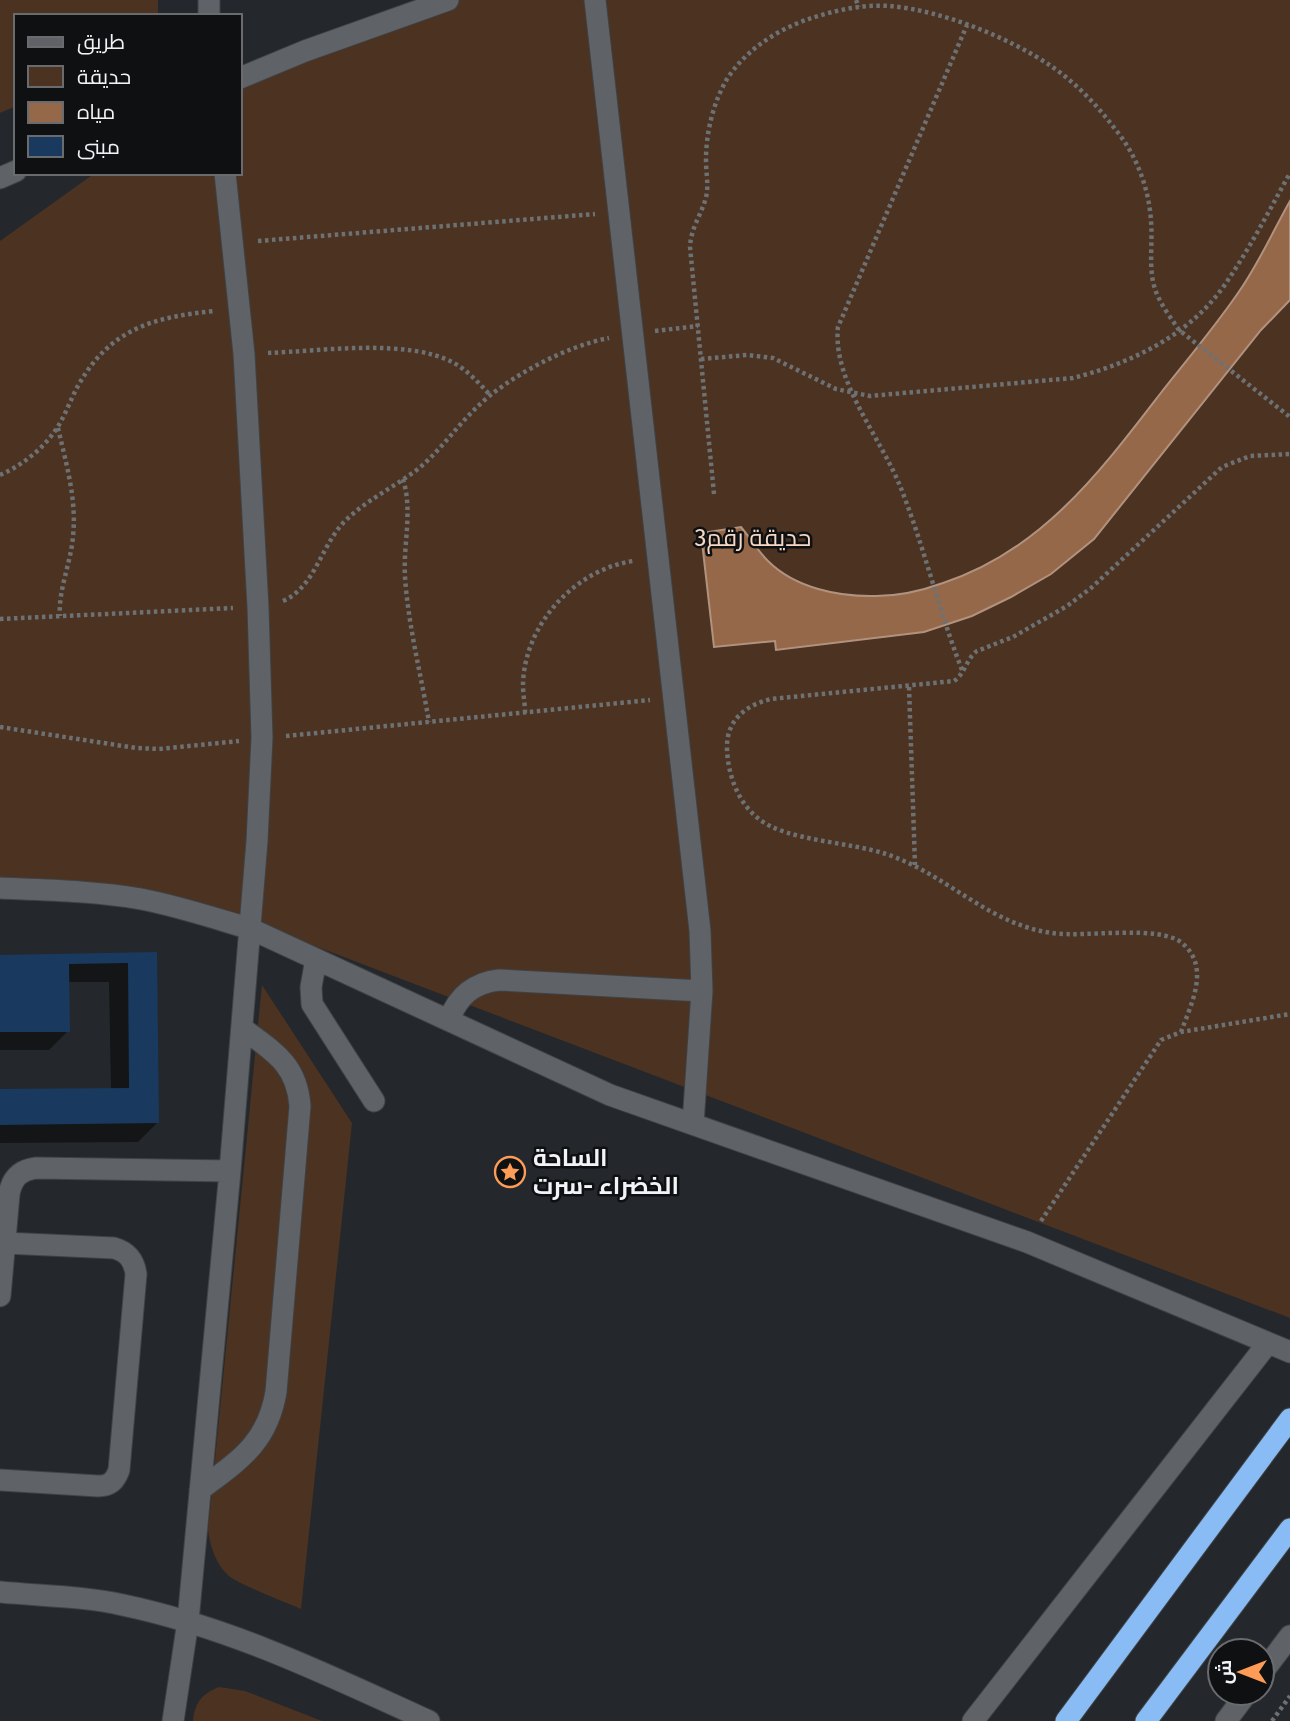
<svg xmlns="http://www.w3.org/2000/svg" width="1290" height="1721" font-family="'Fira Sans',Cairo,sans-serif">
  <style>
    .green { fill: #4c3220 }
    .water { fill: #96684a; stroke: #b1927e; stroke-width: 2 }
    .shadow { fill: #0007 }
    .building { fill: #193a5e }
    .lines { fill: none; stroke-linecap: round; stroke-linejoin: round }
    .minor-casing { stroke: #3f4346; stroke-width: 23 }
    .highway-casing { stroke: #3f4346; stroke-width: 23 }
    .path { stroke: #6d7174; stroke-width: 4.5; stroke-dasharray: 3.5 3.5; stroke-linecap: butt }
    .minor { stroke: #5f6368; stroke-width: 21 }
    .highway { stroke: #89bbf5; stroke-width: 21 }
    .labels { text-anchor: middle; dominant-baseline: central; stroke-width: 5; stroke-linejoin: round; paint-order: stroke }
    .park-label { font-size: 24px; fill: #f5d7c5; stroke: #0f1012 }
    .poi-label { font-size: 24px; font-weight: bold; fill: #f1f4f7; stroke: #0f1012; text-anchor: start }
  </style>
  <rect width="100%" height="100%" fill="#24282c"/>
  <!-- green -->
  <path class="green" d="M0 0H158V16H16V106L0 113Z
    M448 0H1290V1318L231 914 0 885V241L95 173H240V78Z
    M262 985 352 1123 301 1609C286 1602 240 1585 229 1576 216 1565 210 1546 208 1530Z
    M219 1687 245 1691 322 1721H193C195 1702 202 1694 219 1687Z"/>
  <!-- water -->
  <path class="water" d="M1290 201V300L1261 330 1094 539 1051 574 1011 597 972 616 924 632 776 650 775 641 714 647 701 533 741 527C750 538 758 551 768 561 795 588 839 597 876 596 900 596 921 591 943 583 1041 551 1100 472 1160 394 1186 361 1214 328 1238 293 1258 265 1273 231 1290 201Z"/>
  <!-- shadow -->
  <path class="shadow" d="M155 954 157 1123 138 1142 0 1143V1091L111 1090 109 982H68V1031L49 1050H0V956Z"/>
  <!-- building -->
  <path class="building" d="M157 952 159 1123 0 1125V1089L129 1088 128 963 69 964 70 1032H0V955Z"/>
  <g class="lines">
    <!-- minor casing -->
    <g class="minor-casing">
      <path id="minor" d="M209 0V16
        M595 0 700 931 702 991 693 1124
        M240 78 305 51 448 0
        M0 178 16 171
        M0 888C47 890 95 891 141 899 178 906 214 918 251 929L610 1095 1027 1242 1290 1352
        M316 959 311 987 312 1004 374 1101
        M449 1020C458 996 473 983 499 980L702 991
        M0 1296 9 1194C12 1178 20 1170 36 1168L230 1171
        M0 1480 98 1486C110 1486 115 1481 119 1470L136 1274C134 1260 128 1252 114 1248L5 1243
        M200 1490C239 1460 267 1444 276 1392L300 1106C297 1064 273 1051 242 1028
        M0 1592C40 1596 84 1596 123 1605 232 1628 328 1675 429 1721
        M1262 1673 1290 1636
        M173 1721 188 1621 230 1171 257 841 262 738 258 607 244 354 225 173
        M973 1721 1268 1343
        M1226 1721 1247 1693"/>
    </g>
    <!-- highway casing -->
    <g class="highway-casing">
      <path id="highway" d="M1066 1721 1290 1419
        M1146 1721 1290 1529"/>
    </g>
    <!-- path -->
    <path class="path" d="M856 0 859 7
      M258 241 595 214
      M655 331 698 326
      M268 353C321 351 408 338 454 363 468 371 479 383 490 395
      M701 359 747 355 773 358 836 389 870 396 1073 378C1132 363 1193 334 1228 280 1251 246 1270 209 1290 173
      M58 428C66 463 77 500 73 536 71 563 58 590 60 616
      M0 475C23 465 44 448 57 428 66 414 71 398 79 384 111 328 155 317 214 311
      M403 479C413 511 403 544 405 577 408 624 421 675 429 722
      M714 494 690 247C691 225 704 212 707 192 708 181 706 171 706 160 706 133 713 103 727 79 745 51 775 31 806 20 832 11 861 4 889 6 941 10 1008 37 1051 66 1076 83 1097 105 1115 129 1136 154 1149 188 1151 221 1153 243 1148 268 1155 289 1160 304 1171 318 1179 330L1290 417
      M283 601C315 587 321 546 344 522 366 500 393 488 418 469 440 451 456 427 477 407 508 377 566 346 609 338
      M0 619 233 608
      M962 670C939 611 925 550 902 491 883 440 832 382 838 327L967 25
      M909 687 915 865
      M525 713C525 704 523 694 523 685 524 625 574 570 633 561
      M0 727 136 748 159 749 239 741
      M286 736 650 700
      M1181 1032C1191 1004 1211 967 1182 943 1159 924 1085 938 1052 933 987 924 947 874 886 854 851 842 786 841 759 819 738 803 728 775 727 749 726 720 746 705 771 699L954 681C965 674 966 659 977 651L1013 637 1067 606 1091 588 1222 467 1250 456 1290 454
      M1041 1221 1161 1040 1181 1032 1290 1014
      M1272 1721 1290 1696"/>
    <!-- minor -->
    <use href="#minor" class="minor"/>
    <!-- highway -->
    <use href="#highway" class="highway"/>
  </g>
  <!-- icons -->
  <defs>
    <g id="sight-ring" transform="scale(1.575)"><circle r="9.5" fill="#0f1012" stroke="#fd9c56" stroke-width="1.5"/><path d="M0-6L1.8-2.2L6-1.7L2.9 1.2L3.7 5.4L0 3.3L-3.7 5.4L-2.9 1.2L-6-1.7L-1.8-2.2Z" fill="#fd9c56"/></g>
  </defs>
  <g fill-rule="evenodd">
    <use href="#sight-ring" x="510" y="1172"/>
  </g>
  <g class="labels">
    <!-- park labels -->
    <g class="park-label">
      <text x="753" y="538">حديقة رقم3</text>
    </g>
    <!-- poi labels -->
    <g class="poi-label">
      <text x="533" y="1158">الساحة<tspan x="533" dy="28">الخضراء -سرت</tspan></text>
    </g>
  </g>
  <!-- legend -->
  <rect x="14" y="14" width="228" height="161" fill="#0f1012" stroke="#696b6e" stroke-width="2"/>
  <rect x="28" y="37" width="35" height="10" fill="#5f6368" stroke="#696b6e" stroke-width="2"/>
  <text x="77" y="49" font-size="21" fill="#f1f4f7">طريق</text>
  <rect x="28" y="66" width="35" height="21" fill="#4c3220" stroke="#696b6e" stroke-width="2"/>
  <text x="77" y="84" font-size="21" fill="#f1f4f7">حديقة</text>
  <rect x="28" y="102" width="35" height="21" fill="#96684a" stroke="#696b6e" stroke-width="2"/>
  <text x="77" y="119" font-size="21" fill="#f1f4f7">مياه</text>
  <rect x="28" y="136" width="35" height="21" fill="#193a5e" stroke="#696b6e" stroke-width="2"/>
  <text x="77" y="154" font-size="21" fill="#f1f4f7">مبنى</text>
  <!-- north arrow -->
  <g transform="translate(1241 1672) rotate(270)"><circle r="33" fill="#0f1012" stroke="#696b6e" stroke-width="2"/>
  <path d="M0-5L12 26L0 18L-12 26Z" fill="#fd9c56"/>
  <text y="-10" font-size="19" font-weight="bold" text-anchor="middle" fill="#f1f4f7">ش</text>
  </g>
</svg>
